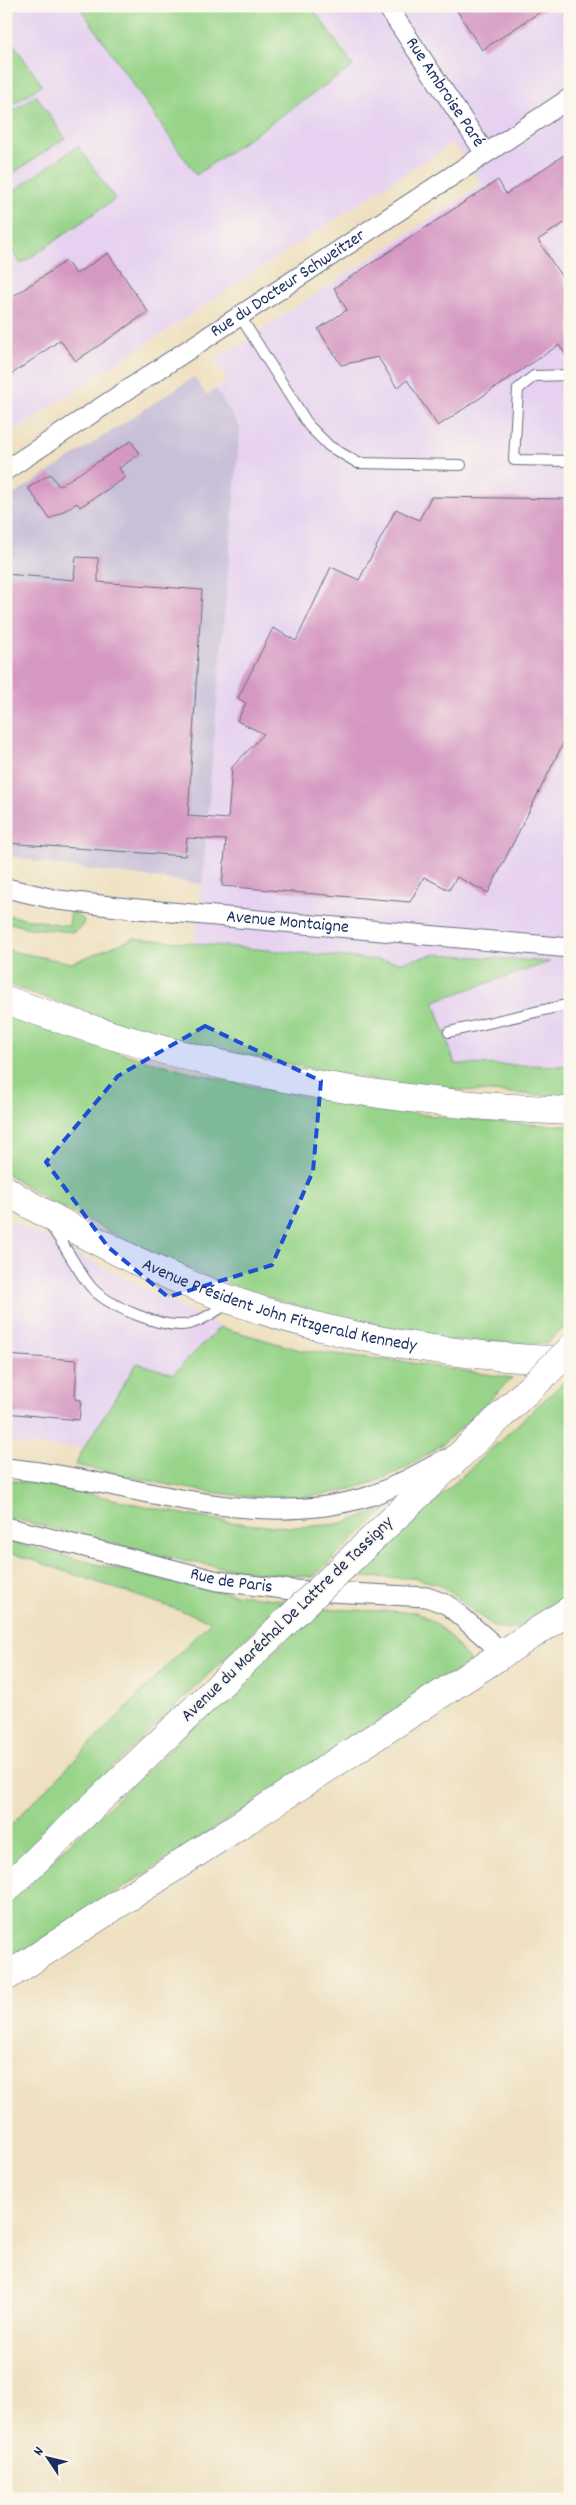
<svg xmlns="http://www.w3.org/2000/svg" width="576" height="2505" font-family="Dekko,sans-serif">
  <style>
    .built { fill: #e6d2f0 }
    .industrial { fill: #c8bfd8 }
    .green { fill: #97d489; stroke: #598274 }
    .building { fill: #d598c2 }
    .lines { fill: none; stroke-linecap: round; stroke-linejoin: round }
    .service-casing { stroke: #656d80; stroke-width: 12 }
    .minor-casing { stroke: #656d80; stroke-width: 21 }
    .secondary-casing { stroke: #656d80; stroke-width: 29 }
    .service { stroke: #fff; stroke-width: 10 }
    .minor { stroke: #fff; stroke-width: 19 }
    .secondary { stroke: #fff; stroke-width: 28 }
    .secondary-bridge-casing { stroke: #656d80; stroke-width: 29; stroke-linecap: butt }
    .secondary-bridge { stroke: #fff; stroke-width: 28 }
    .marked { fill: #1d4ed8; fill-opacity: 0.2; stroke: #1d4ed8; stroke-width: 4; stroke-dasharray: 10 6; stroke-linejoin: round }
    .labels { text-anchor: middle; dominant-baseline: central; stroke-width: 4; stroke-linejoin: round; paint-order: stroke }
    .street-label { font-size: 18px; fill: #1b2f5e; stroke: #fbf7ec }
  </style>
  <rect width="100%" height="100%" fill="#fbf7ec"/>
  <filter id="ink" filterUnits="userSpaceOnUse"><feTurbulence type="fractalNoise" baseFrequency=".02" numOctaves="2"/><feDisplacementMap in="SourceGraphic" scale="10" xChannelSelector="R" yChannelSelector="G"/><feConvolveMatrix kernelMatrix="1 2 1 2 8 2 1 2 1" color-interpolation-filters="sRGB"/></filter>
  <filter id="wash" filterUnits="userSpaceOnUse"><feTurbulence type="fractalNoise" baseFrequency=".0096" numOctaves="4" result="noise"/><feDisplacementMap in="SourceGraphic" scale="20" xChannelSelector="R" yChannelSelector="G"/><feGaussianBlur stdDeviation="1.12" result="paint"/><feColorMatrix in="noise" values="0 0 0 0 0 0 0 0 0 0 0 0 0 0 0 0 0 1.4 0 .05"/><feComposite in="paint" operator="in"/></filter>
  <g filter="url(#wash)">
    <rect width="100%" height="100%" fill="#eee0c0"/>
    <!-- built -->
    <path class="built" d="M6 6H570V1066L455 1064 185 1018 202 884 240 428 216 389 227 380 215 360 482 185 453 142 6 436Z
      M6 1218 220 1327 173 1374 137 1363 84 1448 6 1444Z"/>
    <!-- industrial -->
    <path class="industrial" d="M194 377 206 395 216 389 240 428 202 884 46 864 6 855V500Z"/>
    <!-- green -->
    <path class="green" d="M79 6H311L353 66 196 175Z
      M6 33 42 85 6 109Z
      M36 95 65 138 6 178V116Z
      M78 146 115 199 21 264 6 243V196Z
      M71 911 84 920 82 926 74 932 29 928 6 922V915L69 926Z
      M134 938 401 962 437 954 550 962 434 1001 455 1064 570 1066V1097L413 1087 313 1069 214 1048 130 1027 6 984V950L72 963Z
      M6 1015C146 1067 297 1101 445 1117 486 1121 529 1126 570 1125V1322L546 1344 447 1340 357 1321 257 1295 194 1271 116 1235 48 1200 6 1173Z
      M220 1327 300 1350 405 1362 512 1378C487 1402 462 1430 434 1450 322 1530 198 1490 75 1465L84 1448 137 1363 173 1374Z
      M568 1378H570V1593L525 1623 509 1630 494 1627 441 1585 415 1578 353 1577Z
      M6 1480C113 1491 220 1536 328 1525 348 1523 368 1515 387 1508L313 1577 257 1573 184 1561 6 1517Z
      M6 1541C99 1564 190 1592 285 1600L6 1871V1830L211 1621 6 1551Z
      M319 1609 416 1612C439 1621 456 1643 470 1662L6 1964V1903Z"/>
    <g id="blocks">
      <!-- building -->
      <path class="building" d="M454 6H549L482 50Z
        M570 151V219L538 240 570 290V361L559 345 438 426 407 380 397 388 378 357 341 365 318 329 347 310 334 288 498 180 506 194Z
        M108 253 148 312 76 361 60 340 12 374 6 365V301L66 261 76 274Z
        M131 441 140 454 119 468 125 478 80 507 77 503 50 519 28 488 50 474 59 486Z
        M431 497 570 499V730L488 893 457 877 449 890 424 877 410 902 222 886 226 840 187 838 185 856 6 843V574L74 580 76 557 98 558V582L202 590 188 816 228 819 232 767 264 734 237 721 246 703 238 698 273 628 296 641 331 567 359 580 396 509 419 520Z
        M6 1355 77 1360 75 1399 81 1400 79 1420 6 1413Z"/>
    </g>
  </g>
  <g filter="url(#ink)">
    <use href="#blocks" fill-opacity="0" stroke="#656d80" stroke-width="1"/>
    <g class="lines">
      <!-- service casing -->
      <g class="service-casing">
        <path id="service" d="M240 316 309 426 329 446 358 463 461 465
          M570 375 534 376 518 389 514 460 570 461
          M449 1032 570 1004
          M51 1227C66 1246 76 1269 91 1287 107 1306 164 1330 189 1324 203 1321 217 1310 229 1303"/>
      </g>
      <!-- minor casing -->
      <g class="minor-casing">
        <g id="minor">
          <path id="s1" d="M387 6 485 153"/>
          <path id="s2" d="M6 470 570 98"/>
          <path id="s3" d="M6 888 58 900 127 908 570 948"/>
          <path d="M6 1468C126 1479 247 1533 367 1497 395 1488 421 1472 446 1459"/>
          <path id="s4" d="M6 1527 218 1581 292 1590 427 1597 448 1605 503 1653"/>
        </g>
      </g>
      <!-- secondary casing -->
      <g class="secondary-casing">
        <g id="secondary">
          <path d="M6 1000C186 1066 378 1104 570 1111"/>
          <path id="s5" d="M6 1190C34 1209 65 1224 95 1240 248 1321 397 1354 570 1361"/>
          <path d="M346 1564 527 1391"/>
          <path d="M6 1889 289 1619"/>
          <path d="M6 1977 570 1610"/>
        </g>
      </g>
      <!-- service -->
      <use href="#service" class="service"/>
      <!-- minor -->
      <use href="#minor" class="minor"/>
      <!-- secondary -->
      <use href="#secondary" class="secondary"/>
      <!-- secondary-bridge casing -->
      <g class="secondary-bridge-casing">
        <path id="secondary-bridge" d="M527 1391 570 1350
          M289 1619 346 1564"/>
      </g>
      <!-- secondary-bridge -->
      <use href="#secondary-bridge" class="secondary-bridge"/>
    </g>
  </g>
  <!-- marked area -->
  <path class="marked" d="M205 1026 321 1081 313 1171 272 1265 168 1297 108 1247 46 1162 118 1076Z"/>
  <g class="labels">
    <!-- street labels -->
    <g class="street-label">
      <text stroke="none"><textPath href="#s1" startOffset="104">Rue Ambroise Paré</textPath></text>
      <text stroke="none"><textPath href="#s2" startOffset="338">Rue du Docteur Schweitzer</textPath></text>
      <text stroke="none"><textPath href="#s3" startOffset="284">Avenue Montaigne</textPath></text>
      <text stroke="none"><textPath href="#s5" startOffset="299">Avenue Président John Fitzgerald Kennedy</textPath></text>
      <text stroke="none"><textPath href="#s4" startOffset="232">Rue de Paris</textPath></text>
      <text transform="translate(288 1620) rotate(-44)">Avenue du Maréchal De Lattre de Tassigny</text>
    </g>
  </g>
  <!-- margin -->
  <rect width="576" height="2505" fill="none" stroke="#fbf7ec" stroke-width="25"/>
  <!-- north arrow -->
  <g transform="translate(48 2458) rotate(305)" stroke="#fbf7ec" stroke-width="4" paint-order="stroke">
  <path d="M0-4L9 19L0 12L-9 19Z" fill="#1b2f5e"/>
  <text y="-8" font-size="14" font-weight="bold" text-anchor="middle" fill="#1b2f5e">N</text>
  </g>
</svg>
